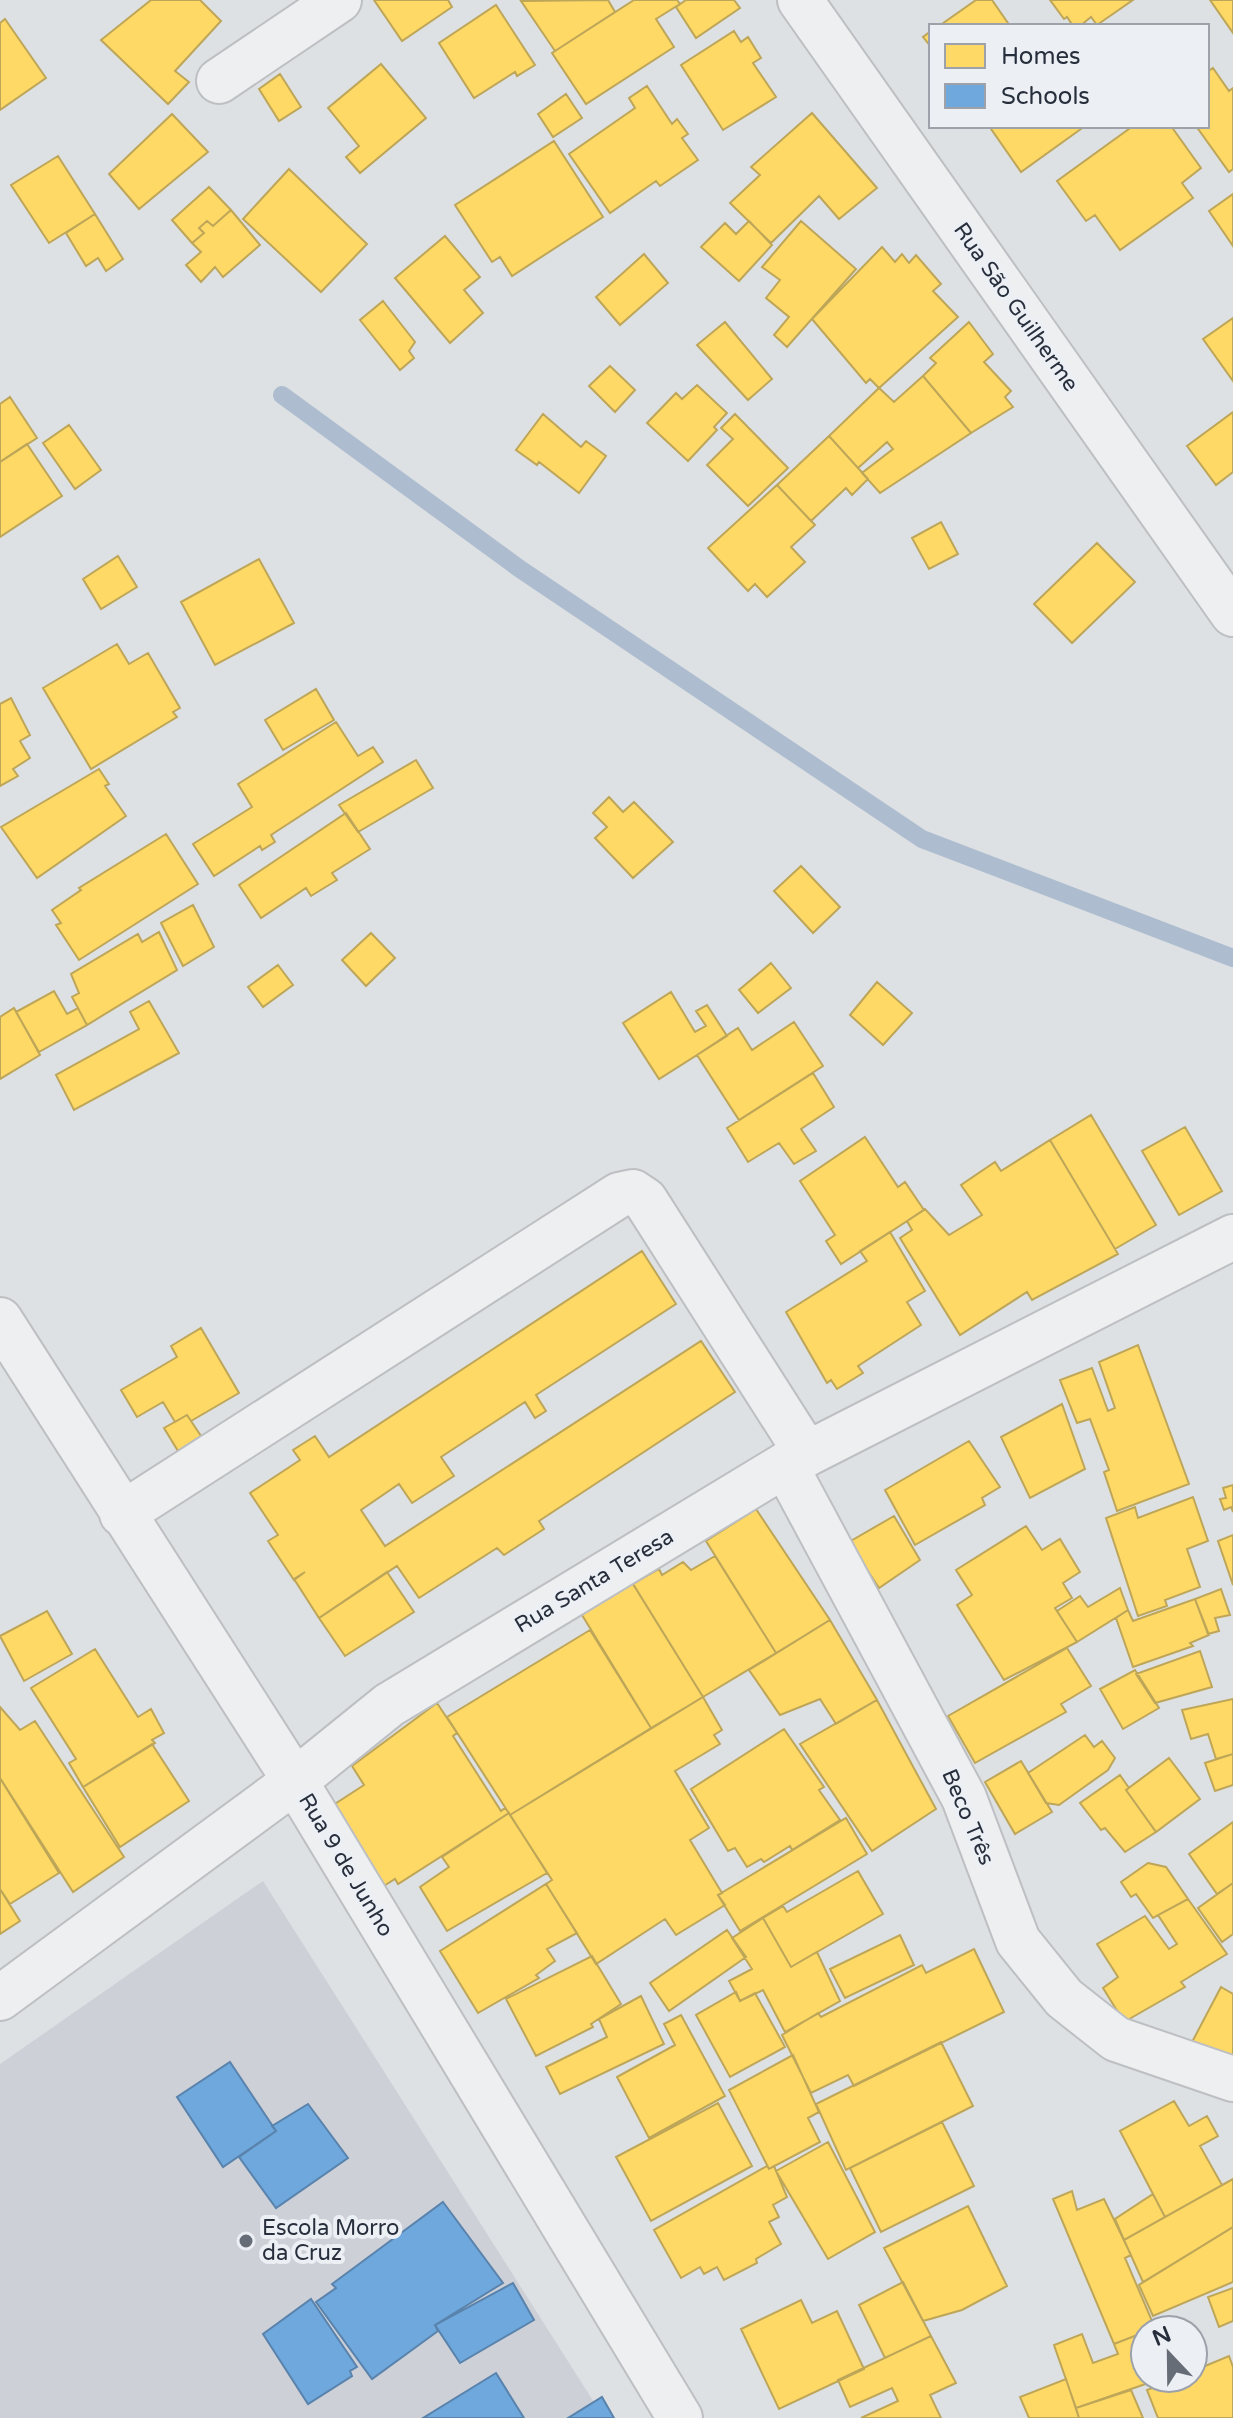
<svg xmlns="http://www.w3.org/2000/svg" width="1233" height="2418" font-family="'Varela Round',sans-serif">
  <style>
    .built { fill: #cdd0d7 }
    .homes { fill: #ffd966; stroke: #bea659; stroke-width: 2 }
    .schools { fill: #6fa8dc; stroke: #5983ac; stroke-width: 2 }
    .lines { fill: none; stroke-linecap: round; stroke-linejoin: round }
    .stream { stroke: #adbdcf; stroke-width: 18 }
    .minor-casing { stroke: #bdbfc2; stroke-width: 48 }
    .minor { stroke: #eeeff1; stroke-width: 44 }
    .poi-dot { fill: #676d77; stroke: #eceff4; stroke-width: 3 }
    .labels { text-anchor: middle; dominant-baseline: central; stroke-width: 8; stroke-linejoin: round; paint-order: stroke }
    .street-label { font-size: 22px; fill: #272e3c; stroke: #eceff4 }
    .poi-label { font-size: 22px; fill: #272e3c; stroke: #eceff4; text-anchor: start }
  </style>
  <rect width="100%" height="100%" fill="#dee1e4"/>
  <!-- built -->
  <path class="built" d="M263 1881 604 2418H0V2064Z"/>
  <!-- homes -->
  <path class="homes" d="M151 0H200L221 21 175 71 189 82 168 104 101 40Z
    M374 0H448L452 7 402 41Z
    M608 0 615 12 555 51 521 1Z
    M634 0H677L680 4 656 19 674 47 586 104 552 53Z
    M686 0H734L740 8 696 38 676 7Z
    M976 0H992L1010 26H939Z
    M1050 0H1133L1097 25 1091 17 1080 26H1073L1067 17 1064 19Z
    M1210 0H1233V33Z
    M496 5 535 65 517 76 515 72 474 98 439 43Z
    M5 19 46 78 0 110V23Z
    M734 31 741 42 748 37 761 58 753 63 776 97 723 130 681 65Z
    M931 31V47L923 37Z
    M381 64 426 118 360 173 346 157 359 146 328 108Z
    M1213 68 1229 91 1233 88V169L1229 172 1196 126H1207V72Z
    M280 74 301 107 279 121 259 89Z
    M647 86 672 124 677 119 688 134 682 138 698 160 660 186 656 181 610 213 569 154 635 108 629 98Z
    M566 94 582 118 553 137 538 114Z
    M812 113 877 188 839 219 819 196 771 243 730 203 760 175 751 167Z
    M172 114 208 152 139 209 109 174Z
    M989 126H1085L1021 172Z
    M1133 126H1171L1201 168 1182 183 1193 198 1120 250 1095 215 1086 221 1057 181Z
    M554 141 603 217 512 276 500 257 492 262 455 205Z
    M58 156 95 214 49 243 11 185Z
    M289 169 367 244 321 292 243 219Z
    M209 187 231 210 213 226 207 221 199 228 204 233 192 243 172 220Z
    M1233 194V246L1209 211Z
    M231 210 260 245 223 277 215 267 201 282 186 265 201 252 192 243 204 233 199 228 207 221 213 226Z
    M95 214 123 259 106 271 98 258 86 266 66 233Z
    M749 221 772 245 739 281 701 247 725 223 736 234Z
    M801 221 856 269 787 347 774 335 789 317 766 298 780 280 762 267Z
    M445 236 480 277 464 290 483 313 450 343 395 278Z
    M882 247 895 262 902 254 909 263 916 255 941 284 933 291 958 317 879 388 870 379 866 383 812 319Z
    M644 254 668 283 620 325 596 297Z
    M383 301 415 342 409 351 414 358 400 370 360 320Z
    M1233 318V381L1203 339Z
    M725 322 772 379 748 400 697 345Z
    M969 322 993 354 984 362 1011 391 1005 397 1013 407 971 433 923 376 936 363 930 358Z
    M610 366 635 390 615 412 589 386Z
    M923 376 971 433 880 493 862 473 893 449 887 442 858 468 829 436 879 388 894 402Z
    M697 385 727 413 714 427 717 430 688 461 647 423 676 393 682 399Z
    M10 397 37 438 0 462V404Z
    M1233 412V472L1216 485 1187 446Z
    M543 414 581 447 586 441 606 456 579 493 539 462 537 465 516 450Z
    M735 414 788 468 748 506 707 465 733 439 721 428Z
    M69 425 101 470 75 489 43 443Z
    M829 436 868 479 852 495 846 488 811 521 777 485Z
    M27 444 62 496 0 537V462Z
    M777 485 815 525 791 547 805 562 767 597 755 584 748 591 708 548Z
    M941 522 958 554 929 569 912 538Z
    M1097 543 1135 582 1072 643 1034 604Z
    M118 556 137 587 101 609 83 579Z
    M259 559 294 623 215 665 181 602Z
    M117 644 129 664 148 653 180 708 173 712 177 717 91 769 43 688Z
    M316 689 334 720 283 750 265 720Z
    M11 698 30 735 20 741 30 758 13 769 18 776 0 786V704Z
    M336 722 358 756 373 747 383 762 271 835 275 842 262 850 260 846 214 876 193 844 252 807 238 784Z
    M416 760 433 788 358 832 339 805Z
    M99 769 109 784 105 786 126 816 37 878 1 827Z
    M609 797 623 812 634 802 673 842 633 878 595 838 607 827 593 813Z
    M346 813 370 849 332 873 337 880 311 896 306 888 261 918 239 885Z
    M166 834 198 884 79 960 56 925 61 923 52 910 81 890 79 888Z
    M801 866 840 907 813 933 774 891Z
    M193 905 214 947 183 966 161 923Z
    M159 932 177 970 87 1025 72 997 79 993 71 974 138 934 142 942Z
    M371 933 395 958 366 986 342 960Z
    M771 963 791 988 758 1013 739 990Z
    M278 965 293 985 263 1007 248 987Z
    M877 982 912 1013 883 1045 850 1015Z
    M54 991 67 1014 78 1008 87 1025 39 1052 16 1012Z
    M671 992 695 1032 706 1026 696 1011 707 1005 727 1036 659 1079 623 1023Z
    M149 1001 179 1053 74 1110 56 1075 139 1029 130 1012Z
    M14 1008 40 1055 0 1079V1017Z
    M794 1022 823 1066 739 1120 697 1055 738 1028 752 1050Z
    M813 1073 834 1107 801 1129 816 1151 794 1164 779 1143 748 1162 727 1128Z
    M1091 1115 1156 1225 1115 1249 1050 1140Z
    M1185 1127 1222 1191 1179 1215 1142 1151Z
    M865 1137 898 1187 905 1182 924 1210 841 1264 826 1241 835 1235 800 1181Z
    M1050 1140 1118 1254 1032 1300 1027 1292 960 1335 900 1238 912 1230 907 1221 925 1209 949 1235 982 1215 961 1185 995 1162 1001 1171Z
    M890 1232 925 1291 907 1302 921 1325 858 1366 863 1373 837 1389 831 1380 827 1383 786 1312 867 1261 860 1251Z
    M642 1251 676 1304 536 1395 546 1411 535 1418 525 1402 441 1457 454 1476 412 1503 399 1484 361 1510 385 1546 701 1341 735 1392 539 1521 544 1529 504 1555 497 1548 419 1598 397 1566 319 1618 294 1579 305 1572 294 1580 268 1541 278 1535 250 1493 300 1460 293 1450 315 1436 329 1457Z
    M201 1328 239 1393 191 1421 187 1415 175 1422 163 1402 137 1417 121 1390 177 1357 171 1346Z
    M1138 1345 1189 1484 1117 1511 1104 1472 1109 1470 1090 1419 1077 1423 1060 1380 1092 1368 1108 1411 1115 1408 1099 1362Z
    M1062 1404 1085 1469 1030 1498 1001 1437Z
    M187 1415 201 1436 178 1451 164 1428Z
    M969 1441 1000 1487 982 1498 985 1505 915 1545 885 1490Z
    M1233 1485V1512L1231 1507 1224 1510 1220 1499 1226 1498 1223 1488Z
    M1193 1497 1208 1541 1187 1549 1200 1587 1165 1600 1167 1606 1138 1616 1106 1518 1135 1507 1138 1518Z
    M756 1509 830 1620 776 1653 706 1541Z
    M894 1516 920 1560 879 1588 849 1542Z
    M1026 1526 1042 1550 1060 1539 1080 1572 1063 1583 1072 1598 1055 1608 1077 1642 1004 1680 957 1605 972 1595 956 1570Z
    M1233 1535V1585L1218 1541Z
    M715 1556 776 1653 703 1697 633 1584 659 1569 662 1575 683 1562 691 1570Z
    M387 1572 414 1612 345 1656 319 1618Z
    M630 1579 703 1697 651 1728 579 1610Z
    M1120 1588 1128 1610 1077 1642 1057 1611 1080 1596 1088 1607Z
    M1221 1589 1230 1615 1215 1618 1219 1631 1208 1634 1195 1599Z
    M1195 1599 1209 1635 1190 1643 1193 1646 1133 1667 1116 1618 1128 1610 1133 1621Z
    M47 1611 72 1654 24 1681 0 1636Z
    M830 1620 877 1700 836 1724 820 1699 780 1715 749 1670Z
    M590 1630 651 1728 510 1815 447 1717Z
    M1067 1648 1091 1686 1061 1704 1066 1712 975 1763 948 1716Z
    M95 1649 138 1717 151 1709 164 1733 152 1740 155 1743 83 1787 69 1763 76 1759 31 1688Z
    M1200 1651 1212 1687 1155 1703 1136 1674Z
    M1135 1670 1159 1708 1123 1729 1100 1689Z
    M703 1697 722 1730 714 1735 720 1744 675 1771 709 1828 690 1840 722 1893 718 1895 725 1905 676 1935 665 1919 596 1964 546 1884 552 1880 510 1815Z
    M1233 1699V1754L1216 1759 1208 1734 1191 1739 1182 1710Z
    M877 1700 936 1809 872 1851 800 1744Z
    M437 1703 457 1733 453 1736 501 1811 505 1808 509 1813 398 1884 395 1879 376 1891 324 1811 364 1785 352 1766Z
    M0 1707 20 1730 35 1721 124 1857 73 1892 0 1778Z
    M784 1729 824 1787 819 1790 840 1820 792 1850 790 1846 764 1862 761 1859 747 1867 735 1848 728 1851 691 1789Z
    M1085 1735 1094 1747 1102 1741 1115 1758 1108 1770 1059 1805 1046 1803 1028 1773Z
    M152 1744 189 1801 120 1847 83 1787Z
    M1233 1754V1785L1215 1791 1205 1763Z
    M1169 1758 1200 1799 1156 1832 1126 1790Z
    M1021 1761 1052 1812 1015 1834 985 1782Z
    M1120 1775 1129 1788 1126 1790 1156 1832 1125 1852 1105 1828 1101 1830 1080 1803Z
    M0 1778 59 1873 10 1904 0 1889Z
    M509 1813 547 1873 447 1931 420 1887 449 1867 442 1857Z
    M846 1818 867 1854 740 1931 718 1895Z
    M1233 1822V1883L1217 1894 1189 1854Z
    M1148 1863 1166 1867 1188 1899 1153 1918 1136 1894 1131 1897 1121 1882Z
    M858 1871 883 1914 791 1967 763 1918 783 1906 787 1912Z
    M1233 1883V1934L1222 1942 1198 1908Z
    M546 1884 577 1933 547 1949 555 1961 536 1975 539 1978 478 2013 440 1951Z
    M0 1889 20 1921 0 1934Z
    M1188 1899 1227 1954 1181 1982 1185 1987 1124 2022 1103 1988 1118 1977 1097 1944 1145 1916 1169 1949 1177 1944 1158 1915Z
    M763 1918 791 1967 817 1952 840 2001 785 2032 763 1990 740 2001 729 1981 752 1969 732 1938Z
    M727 1930 746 1957 669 2011 650 1983Z
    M900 1935 914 1965 845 1998 830 1969Z
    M974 1949 1004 2012 854 2086 848 2075 811 2093 782 2035 818 2013 821 2017 922 1965 926 1973Z
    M592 1956 621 2004 591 2024 593 2027 536 2056 506 1999Z
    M1221 1987 1233 1994V2066L1191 2044Z
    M736 1992 740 2001 755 1993 785 2047 730 2077 696 2015Z
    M641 1996 664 2044 560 2094 546 2067 607 2037 599 2019Z
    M681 2015 725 2096 649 2138 617 2077 675 2045 664 2024Z
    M941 2042 973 2106 846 2170 816 2104Z
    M793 2055 819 2112 808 2118 820 2142 769 2169 729 2090Z
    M1174 2101 1189 2126 1207 2116 1218 2136 1200 2146 1222 2185 1165 2217 1120 2131Z
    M718 2103 752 2166 651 2221 616 2157Z
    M942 2122 974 2186 881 2232 850 2168Z
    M828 2142 875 2232 828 2259 776 2171Z
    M767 2166 769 2169 774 2166 787 2197 773 2205 779 2217 769 2222 781 2244 756 2259 757 2263 724 2280 717 2267 704 2274 700 2267 681 2278 654 2230Z
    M1233 2179V2227L1143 2282 1124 2240Z
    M1072 2191 1077 2210 1104 2199 1131 2255 1125 2258 1155 2328 1114 2344 1053 2199Z
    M1153 2194 1165 2217 1124 2240 1115 2219Z
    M968 2206 1007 2286 962 2310 923 2321 884 2248Z
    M1233 2227V2282L1153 2316 1139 2285Z
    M903 2282 931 2336 885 2358 859 2305Z
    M1233 2288V2321L1219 2327 1208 2297Z
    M801 2300 812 2323 837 2311 864 2369 779 2409 741 2329Z
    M1145 2332V2378H1163L1076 2408 1054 2345 1082 2334 1093 2363 1118 2354 1114 2344Z
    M931 2336 956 2383 930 2395 941 2418H861L898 2401 892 2388 850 2407 838 2380Z
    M1229 2356 1233 2367V2418H1158L1147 2390 1177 2378H1193V2371Z
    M1066 2379 1079 2418H1029L1020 2397Z
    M1131 2390 1143 2418H1079L1076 2408Z"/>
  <!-- schools -->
  <path class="schools" d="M230 2062 276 2131 223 2167 177 2097Z
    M308 2104 348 2158 276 2208 239 2157 276 2131 272 2126Z
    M443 2202 503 2283 435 2325 438 2331 372 2379 316 2302 336 2288 332 2284Z
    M513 2283 534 2320 460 2363 435 2325Z
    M311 2299 357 2367 350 2371 352 2376 308 2404 263 2334Z
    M496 2373 524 2418H423Z
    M602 2397 614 2418H568Z"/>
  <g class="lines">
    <!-- stream -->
    <path class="stream" d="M282 395 520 569 922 839 1233 958"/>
    <!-- minor casing -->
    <g class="minor-casing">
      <path id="minor" d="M800 0 1233 614
        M219 81 339 0
        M0 1320 295 1781 680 2418
        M785 1465 964 1798 1018 1941 1064 1998 1116 2039 1233 2079
        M122 1514 619 1195 633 1192 645 1200 807 1454
        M0 1998 295 1781 389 1705 785 1465 1233 1237"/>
    </g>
    <!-- minor -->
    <use href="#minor" class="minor"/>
  </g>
  <!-- markers -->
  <circle class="poi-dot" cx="246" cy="2241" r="8"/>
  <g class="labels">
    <!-- street labels -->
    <g class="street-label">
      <text transform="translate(1016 307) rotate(55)">Rua São Guilherme</text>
      <text transform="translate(594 1581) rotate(-31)">Rua Santa Teresa</text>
      <text transform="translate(968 1817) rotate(67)">Beco Três</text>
      <text transform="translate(346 1865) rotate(59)">Rua 9 de Junho</text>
    </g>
    <!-- poi labels -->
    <g class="poi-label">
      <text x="262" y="2228">Escola Morro<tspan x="262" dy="25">da Cruz</tspan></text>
    </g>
  </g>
  <!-- legend -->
  <rect x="929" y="24" width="280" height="104" fill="#eceff4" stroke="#9da2aa" stroke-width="2"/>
  <rect x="945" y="44" width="40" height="24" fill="#ffd966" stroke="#9da2aa" stroke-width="2"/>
  <text x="1001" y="64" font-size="24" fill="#272e3c">Homes</text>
  <rect x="945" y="84" width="40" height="24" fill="#6fa8dc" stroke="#9da2aa" stroke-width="2"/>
  <text x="1001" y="104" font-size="24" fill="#272e3c">Schools</text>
  <!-- north arrow -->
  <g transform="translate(1169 2354) rotate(338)"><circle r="38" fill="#eceff4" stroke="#9da2aa" stroke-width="2"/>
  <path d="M0-6L14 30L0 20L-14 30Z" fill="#676d77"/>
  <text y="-12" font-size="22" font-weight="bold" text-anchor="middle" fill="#272e3c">N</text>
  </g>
</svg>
